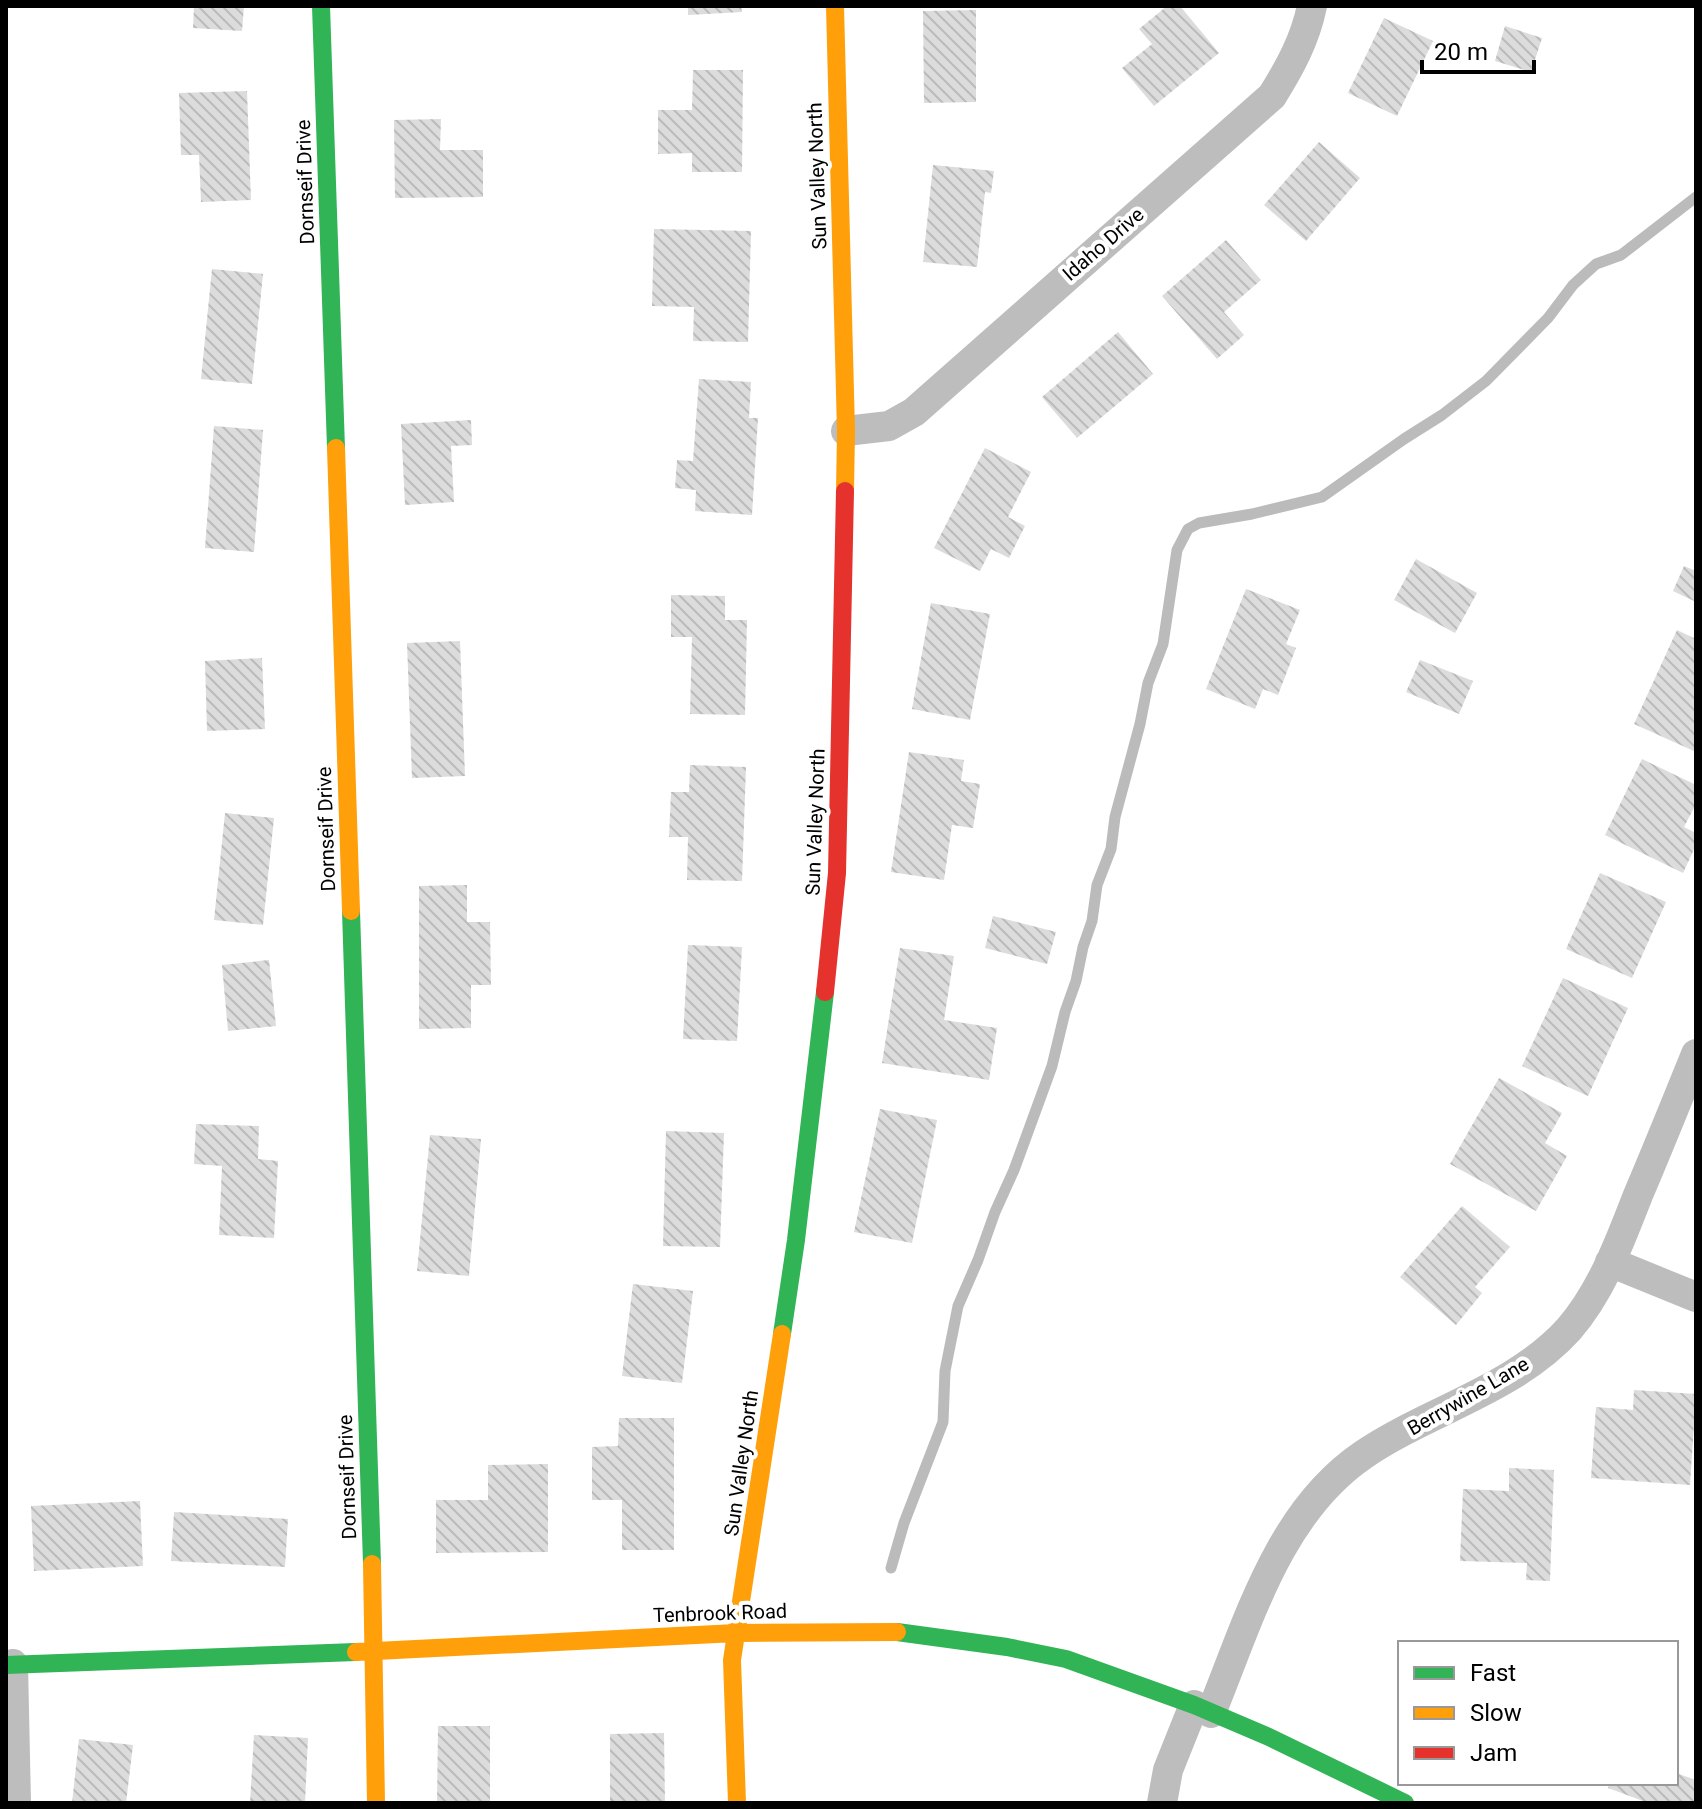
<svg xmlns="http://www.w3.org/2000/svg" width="1702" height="1809" font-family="Roboto,sans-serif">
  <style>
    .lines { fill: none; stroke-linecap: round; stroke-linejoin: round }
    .stream { stroke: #bbb; stroke-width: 11 }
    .building { fill: url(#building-back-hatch) }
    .street { stroke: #bdbdbd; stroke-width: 30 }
    .fast { stroke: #30b455; stroke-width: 18 }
    .slow { stroke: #ff9f0a; stroke-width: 18 }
    .jam { stroke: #e5322d; stroke-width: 18 }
    .labels { text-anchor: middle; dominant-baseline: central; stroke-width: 8; stroke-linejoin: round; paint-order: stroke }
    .street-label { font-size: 20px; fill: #000; stroke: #fff }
  </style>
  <defs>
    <pattern id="building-back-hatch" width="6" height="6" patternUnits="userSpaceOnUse" patternTransform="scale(2)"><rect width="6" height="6" fill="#dcdcdc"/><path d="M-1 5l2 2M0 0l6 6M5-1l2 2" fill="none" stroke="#bbb"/></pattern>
  </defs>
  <rect width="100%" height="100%" fill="#fff"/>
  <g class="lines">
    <!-- stream -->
    <path class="stream" d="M891 1568 904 1523 943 1422 945 1371 958 1306 978 1260 995 1212 1014 1170 1052 1066 1065 1012 1076 981 1083 947 1092 921 1097 885 1111 849 1115 817 1140 724 1148 683 1163 644 1177 550 1188 529 1199 523 1252 514 1322 497 1404 439 1442 415 1486 381 1548 318 1573 285 1596 264 1621 255 1696 197"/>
  </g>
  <!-- building -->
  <path class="building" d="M194 6H244L242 31 193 28Z
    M688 6H741L742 12 688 15Z
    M1167 6H1180L1219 53 1154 106 1122 68 1152 44 1139 29Z
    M976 10V102L924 103 923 11Z
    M1384 18 1433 41 1397 116 1348 93Z
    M1505 26 1542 38 1531 72 1495 61Z
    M693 70H743L742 172H692V153L658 154V110H692Z
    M247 91 251 200 201 202 199 155H181L179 93Z
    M441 119 440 150H483V197L395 198 394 120Z
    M1319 142 1360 178 1306 241 1264 205Z
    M933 165 994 171 991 193 985 192 977 267 923 262Z
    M654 229 751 231 748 342 693 341 694 307 652 306Z
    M1226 240 1261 280 1224 312 1244 335 1217 359 1162 296Z
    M212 269 263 274 252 384 201 379Z
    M1118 332 1153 374 1077 438 1042 397Z
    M699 379 751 382 749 418H758L752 515 695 511 696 490 675 488 677 460 693 461Z
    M471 420 472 445 451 446 454 502 405 505 401 424Z
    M214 426 263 430 254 552 205 548Z
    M985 448 1031 472 1008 517 1025 526 1009 558 991 549 980 571 934 548Z
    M1416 559 1477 593 1455 633 1394 600Z
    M1684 566 1696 571V602L1673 591Z
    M1246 589 1300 610 1286 644 1296 648 1278 695 1263 689 1255 709 1206 689Z
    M671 595 725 596V620H747L745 715 690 714 692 637H671Z
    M931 603 990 614 970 720 912 709Z
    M1677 630 1696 639V752L1634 724Z
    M460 641 465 776 412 778 407 643Z
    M262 658 265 729 207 731 205 661Z
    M1420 660 1473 681 1459 714 1406 692Z
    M909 752 964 760 961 781 980 784 973 828 952 825 944 880 891 872Z
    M1642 759 1696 785V804L1684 827 1696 833V845L1683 873 1605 835Z
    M690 765 746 767 742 881 687 880 688 837H669L671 792H689Z
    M225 813 274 818 263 925 214 920Z
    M1600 873 1666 902 1632 978 1566 949Z
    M467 885V922H490L491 985H471V1028L419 1029V886Z
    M993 916 1056 932 1047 964 985 948Z
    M688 945 742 947 737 1041 683 1039Z
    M900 948 954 956 944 1020 997 1028 989 1080 882 1063Z
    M269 960 276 1026 228 1031 222 965Z
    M1563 978 1628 1008 1588 1096 1522 1066Z
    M1499 1078 1562 1113 1545 1143 1567 1156 1536 1211 1450 1164Z
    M880 1109 937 1120 912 1243 854 1232Z
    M196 1124 259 1126 258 1159 278 1161 274 1238 219 1235 222 1166 194 1164Z
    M666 1131 724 1133 720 1247 663 1246Z
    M430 1135 481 1139 469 1276 417 1271Z
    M1462 1206 1510 1247 1475 1287 1482 1293 1456 1325 1400 1277Z
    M633 1284 693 1291 682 1383 622 1376Z
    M1634 1390 1696 1394 1690 1485 1591 1478 1596 1407 1633 1410Z
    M619 1418H674V1550H622V1500H592V1447L618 1446Z
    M548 1464V1552L436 1553V1500H488V1465Z
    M1509 1468 1554 1470 1550 1581 1526 1580 1527 1563 1460 1561 1463 1489 1509 1491Z
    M140 1501 143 1566 34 1571 31 1506Z
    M174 1512 288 1519 285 1567 171 1561Z
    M438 1726H490V1803H437Z
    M664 1733 665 1803H610V1734Z
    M254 1735 308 1738 305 1803H250Z
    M79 1739 133 1745 126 1803H72Z
    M1676 1773 1696 1780V1803H1643V1801L1608 1788 1609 1783H1676Z"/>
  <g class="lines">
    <!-- street -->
    <path class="street" d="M846 431 889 426 914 412 1272 96C1290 67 1305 40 1312 6
      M1610 1262 1696 1297
      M13 1664 16 1803
      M1211 1713C1248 1623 1278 1513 1363 1455 1429 1410 1514 1390 1569 1329 1602 1291 1620 1241 1638 1195 1658 1148 1677 1101 1696 1054
      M1162 1803 1168 1770 1194 1705"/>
    <!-- fast -->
    <path class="fast" d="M321 6 336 448
      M351 911 372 1564
      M782 1334 796 1240 825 992
      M897 1632 1007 1647 1066 1659 1194 1705 1269 1737 1405 1803
      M6 1665 356 1652"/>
    <!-- slow -->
    <path class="slow" d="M835 6 846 431 845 491
      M336 448 351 911
      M372 1564 376 1803
      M356 1652 736 1633 897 1632
      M737 1803 732 1660 782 1334"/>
    <!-- jam -->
    <path class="jam" d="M825 992 837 873 845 491"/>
  </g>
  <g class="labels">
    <!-- street labels -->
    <g class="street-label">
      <text transform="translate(817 176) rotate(-92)">Sun Valley North</text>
      <text transform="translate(305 182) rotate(-92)">Dornseif Drive</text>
      <text transform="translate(1103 244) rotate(-41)">Idaho Drive</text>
      <text transform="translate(815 822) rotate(-88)">Sun Valley North</text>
      <text transform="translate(326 829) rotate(-92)">Dornseif Drive</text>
      <text transform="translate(1468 1396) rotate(-30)">Berrywine Lane</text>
      <text transform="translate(741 1463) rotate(-82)">Sun Valley North</text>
      <text transform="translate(347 1477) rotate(-92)">Dornseif Drive</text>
      <text transform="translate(720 1613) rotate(-2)">Tenbrook Road</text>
    </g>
  </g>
  <!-- border -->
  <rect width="1702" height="1809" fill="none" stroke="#000000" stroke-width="16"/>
  <!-- legend -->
  <rect x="1398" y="1641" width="280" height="144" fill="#ffffff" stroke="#999999" stroke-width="2"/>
  <rect x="1414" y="1667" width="40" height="12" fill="#30b455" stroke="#999999" stroke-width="2"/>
  <text x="1470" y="1681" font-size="24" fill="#000000">Fast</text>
  <rect x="1414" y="1707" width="40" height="12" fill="#ff9f0a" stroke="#999999" stroke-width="2"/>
  <text x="1470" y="1721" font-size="24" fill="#000000">Slow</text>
  <rect x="1414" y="1747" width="40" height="12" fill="#e5322d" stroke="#999999" stroke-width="2"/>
  <text x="1470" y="1761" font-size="24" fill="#000000">Jam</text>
  <!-- scale -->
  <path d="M1422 60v12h112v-12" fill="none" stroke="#000000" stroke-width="4"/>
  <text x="1434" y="60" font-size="24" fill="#000000" stroke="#ffffff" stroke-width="6" paint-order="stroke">20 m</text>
</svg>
